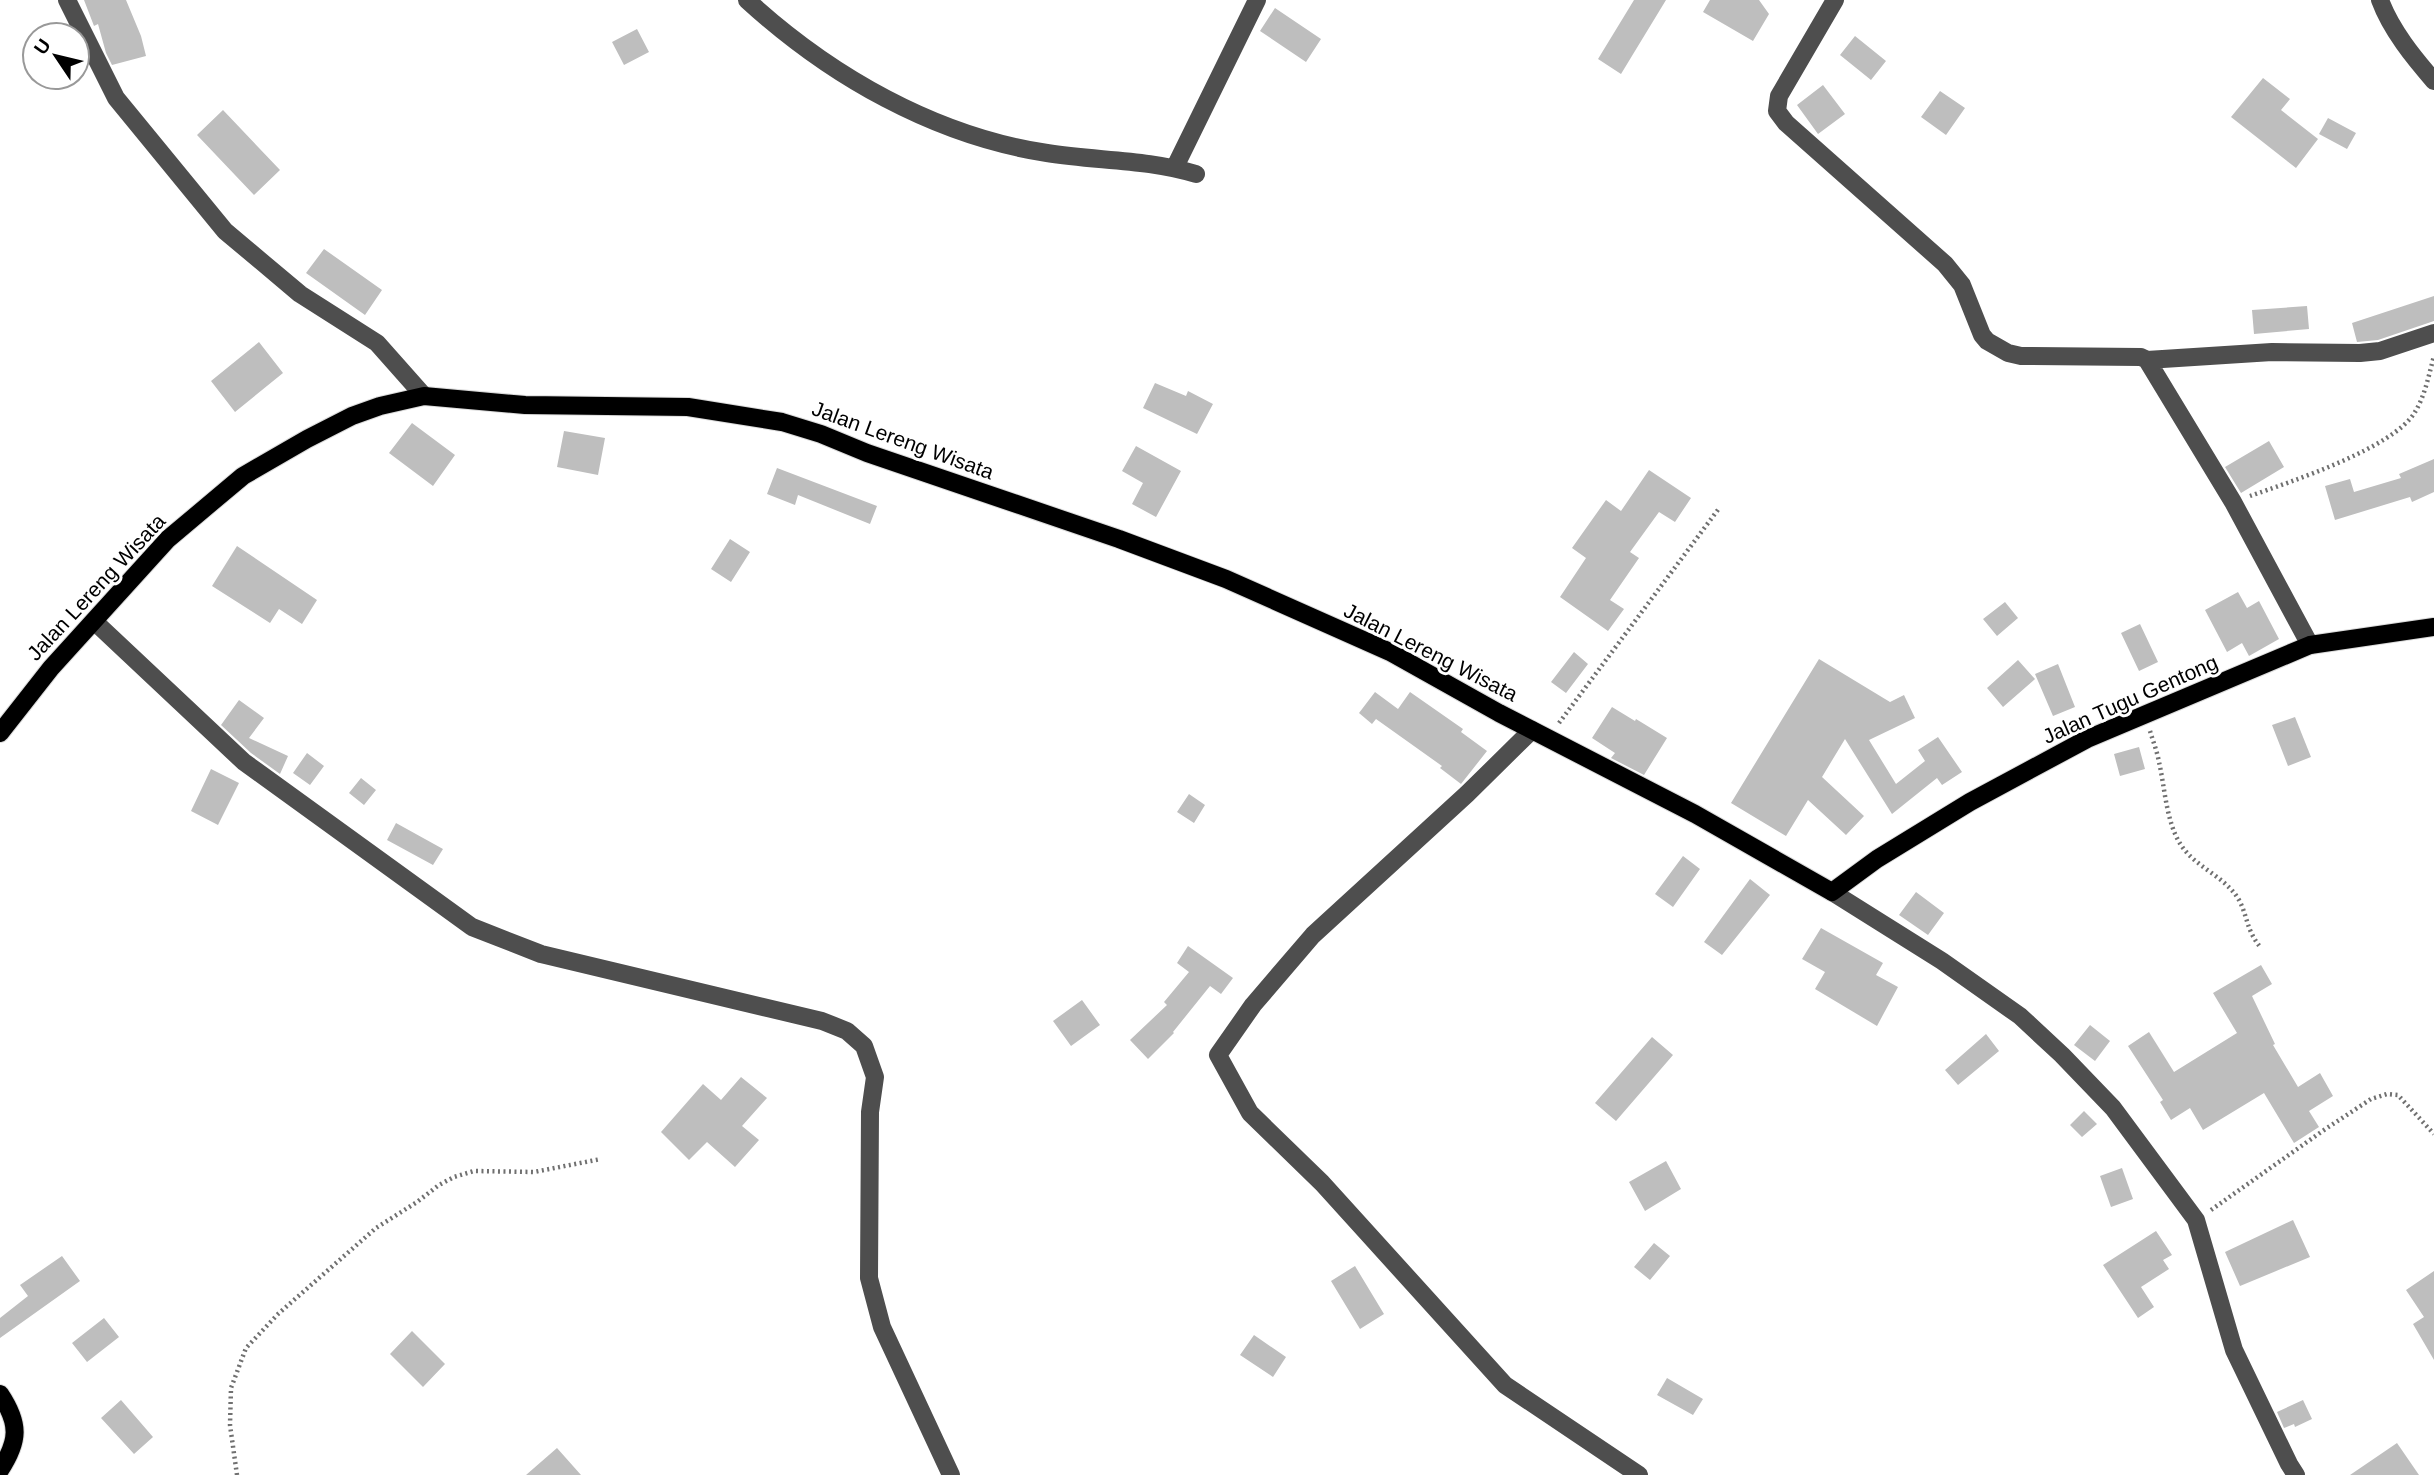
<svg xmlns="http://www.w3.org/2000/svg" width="2434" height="1475" font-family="Helvetica,sans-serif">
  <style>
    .building { fill: #bebebe }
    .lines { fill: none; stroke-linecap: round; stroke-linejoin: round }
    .major-casing { stroke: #dbdbdb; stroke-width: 20 }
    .path { stroke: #707070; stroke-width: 4.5; stroke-dasharray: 2 3.5; stroke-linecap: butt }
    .minor { stroke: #4e4e4e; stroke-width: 18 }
    .major { stroke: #000; stroke-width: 18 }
    .labels { text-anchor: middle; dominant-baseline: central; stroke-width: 6; stroke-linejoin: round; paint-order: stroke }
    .street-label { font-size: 21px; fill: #000; stroke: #fff }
  </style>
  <rect width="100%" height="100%" fill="#fff"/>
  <!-- building -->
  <path class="building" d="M84 0H126L141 36 146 56 112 65 106 53 98 24 94 26Z
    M1634 0H1666L1621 74 1598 59Z
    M1710 0H1759L1769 14 1753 41 1703 12Z
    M1275 8 1321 39 1306 62 1260 31Z
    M637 29 649 52 624 65 612 42Z
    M1855 36 1886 61 1871 80 1840 55Z
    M2263 78 2290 99 2281 110 2318 139 2296 168 2231 117Z
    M1823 85 1845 114 1818 134 1797 105Z
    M1940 91 1965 108 1946 135 1921 117Z
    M223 110 280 170 254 195 197 135Z
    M2328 118 2356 133 2347 149 2319 134Z
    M324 249 382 290 365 315 306 273Z
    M2434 296V321L2378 340 2357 342 2352 323Z
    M2307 306 2309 329 2254 334 2252 310Z
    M259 342 283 373 235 412 211 381Z
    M1155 383 1186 396 1188 391 1213 404 1197 434 1143 408Z
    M412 423 455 455 433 486 389 453Z
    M564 431 605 438 598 475 557 467Z
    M2269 441 2284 467 2241 493 2225 467Z
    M1136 446 1181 471 1156 517 1132 504 1143 483 1122 471Z
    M2434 459V492L2412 502 2410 497 2335 520 2325 486 2350 479 2354 492 2401 478 2399 474Z
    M777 468 877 506 870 524 798 495 795 505 767 494Z
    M1649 470 1691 498 1675 522 1659 512 1630 552 1639 558 1610 600 1624 609 1608 631 1560 597 1586 558 1572 548 1606 500 1621 511Z
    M730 539 750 552 731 582 711 569Z
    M237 546 317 600 302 624 279 609 270 623 212 586Z
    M2238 592 2247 608 2259 601 2279 639 2249 656 2242 643 2227 652 2205 610Z
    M2005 602 2018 618 1997 636 1983 619Z
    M2140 624 2158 662 2139 671 2121 633Z
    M1574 652 1588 664 1566 693 1551 682Z
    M1819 659 1890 702 1904 695 1915 718 1869 740 1896 784 1925 761 1918 750 1938 737 1962 772 1942 785 1937 778 1892 814 1845 739 1822 777 1864 816 1846 835 1808 800 1786 836 1731 803Z
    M2018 660 2035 679 2003 707 1987 688Z
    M2058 664 2075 707 2053 716 2035 674Z
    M1375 692 1398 709 1410 692 1463 729 1461 732 1487 751 1461 784 1440 768 1442 766 1376 719 1372 724 1359 713Z
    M239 700 264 718 249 738 288 756 280 774 251 753 221 725Z
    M1612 707 1635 721 1636 719 1667 738 1644 775 1611 758 1615 753 1592 738Z
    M2295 717 2311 757 2288 766 2272 725Z
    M2139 747 2145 769 2120 776 2114 754Z
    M307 753 324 766 310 785 293 773Z
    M211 769 239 783 218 825 191 811Z
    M361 778 376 790 364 805 349 793Z
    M1189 794 1205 805 1194 823 1177 812Z
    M396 823 443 849 433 865 387 840Z
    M1683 856 1700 869 1673 907 1655 894Z
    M1750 879 1770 895 1722 955 1704 942Z
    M1916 892 1944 913 1928 935 1899 915Z
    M1821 928 1883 963 1876 975 1898 987 1877 1026 1815 989 1825 972 1802 959Z
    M1188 946 1233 978 1221 994 1210 986 1173 1032 1174 1033 1148 1059 1130 1040 1167 1005 1164 1002 1189 972 1177 963Z
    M2261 965 2272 984 2252 996 2275 1044 2273 1045 2298 1087 2320 1073 2333 1096 2309 1111 2319 1127 2294 1143 2264 1093 2203 1130 2190 1108 2171 1120 2160 1102 2163 1100 2128 1046 2149 1032 2174 1072 2237 1033 2213 993Z
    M1082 1000 1100 1025 1071 1046 1053 1021Z
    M2090 1025 2110 1041 2095 1061 2074 1045Z
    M1986 1034 1999 1051 1958 1085 1945 1070Z
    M1652 1037 1673 1055 1616 1121 1595 1103Z
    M741 1077 767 1098 742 1126 759 1140 735 1167 707 1142 689 1160 661 1132 703 1084 721 1100Z
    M2084 1111 2097 1124 2082 1137 2070 1125Z
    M1666 1161 1681 1189 1645 1211 1629 1182Z
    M2122 1168 2133 1199 2111 1207 2100 1176Z
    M2293 1220 2310 1257 2240 1286 2225 1252Z
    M2156 1231 2172 1255 2163 1260 2169 1269 2141 1287 2154 1307 2138 1318 2103 1265Z
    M1654 1243 1670 1256 1650 1280 1634 1267Z
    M62 1256 80 1281 0 1338V1318L28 1296 20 1285Z
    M1355 1266 1384 1314 1360 1329 1331 1281Z
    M2434 1271V1360L2413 1324 2424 1317 2406 1290Z
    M104 1318 119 1337 87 1362 72 1343Z
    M412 1331 445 1364 423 1387 390 1354Z
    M1254 1335 1286 1357 1273 1377 1240 1355Z
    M1667 1378 1703 1399 1693 1415 1657 1395Z
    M121 1400 153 1437 134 1454 101 1418Z
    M2303 1400 2312 1419 2295 1427 2294 1424 2284 1428 2277 1412Z
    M2397 1443 2419 1475H2350Z
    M557 1448 581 1475H526Z"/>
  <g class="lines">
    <!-- major casing -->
    <g class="major-casing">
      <path id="major" d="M0 733 51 668 168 539 243 476 307 439 352 416 380 406 424 396 525 405 688 407 782 422 821 434 867 453 1119 539 1226 579 1390 652 1499 713 1695 814 1832 892 1877 859 1970 802 2087 739 2310 645 2434 627
        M0 1394C20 1424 19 1441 0 1470"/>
    </g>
    <!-- path -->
    <path class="path" d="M2250 496C2290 482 2394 448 2415 412 2425 396 2429 374 2434 356
      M1559 723 1720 507
      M2150 731C2153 741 2157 751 2159 762 2165 788 2166 822 2181 845 2196 868 2225 876 2239 900 2248 917 2246 930 2261 948
      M2211 1210 2324 1130 2371 1099 2387 1094 2398 1095 2434 1134
      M237 1475 230 1425 231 1388 246 1348 278 1314 376 1228 417 1202 439 1185 454 1177 474 1171 534 1172 601 1159"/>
    <!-- minor -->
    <path class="minor" d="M67 0 116 98 225 231 300 294 377 343 424 396
      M747 0C830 76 935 136 1047 153 1096 161 1148 159 1196 174
      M1835 0 1779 96 1777 111 1786 123 1945 264 1962 285 1982 335 1987 341 2008 353 2021 356 2141 357 2147 360 2272 352 2360 353 2380 351 2434 333
      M2380 0C2391 30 2414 58 2434 81
      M1175 167 1257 0
      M2147 360 2233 502 2310 645
      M95 622 244 762 472 927 541 954 822 1021 847 1031 864 1046 875 1077 870 1112 869 1278 882 1327 951 1475
      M1532 730 1467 794 1313 935 1253 1005 1218 1055 1250 1113 1322 1183 1505 1385 1639 1475
      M1832 892 1942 961 2020 1016 2062 1055 2113 1108 2196 1220 2234 1350 2289 1464 2296 1475"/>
    <!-- major -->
    <use href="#major" class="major"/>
  </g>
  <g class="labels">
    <!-- street labels -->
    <g class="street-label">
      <text transform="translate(903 440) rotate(20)">Jalan Lereng Wisata</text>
      <text transform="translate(96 587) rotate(-47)">Jalan Lereng Wisata</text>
      <text transform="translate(1431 652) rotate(27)">Jalan Lereng Wisata</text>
      <text transform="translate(2130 699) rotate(-24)">Jalan Tugu Gentong</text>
    </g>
  </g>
  <!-- north arrow -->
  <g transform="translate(56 56) rotate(305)"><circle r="33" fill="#ffffff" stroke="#999999" stroke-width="2"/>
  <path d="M0-5L12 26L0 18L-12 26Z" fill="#000000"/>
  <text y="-10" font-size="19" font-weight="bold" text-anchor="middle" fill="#000000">U</text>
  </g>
</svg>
